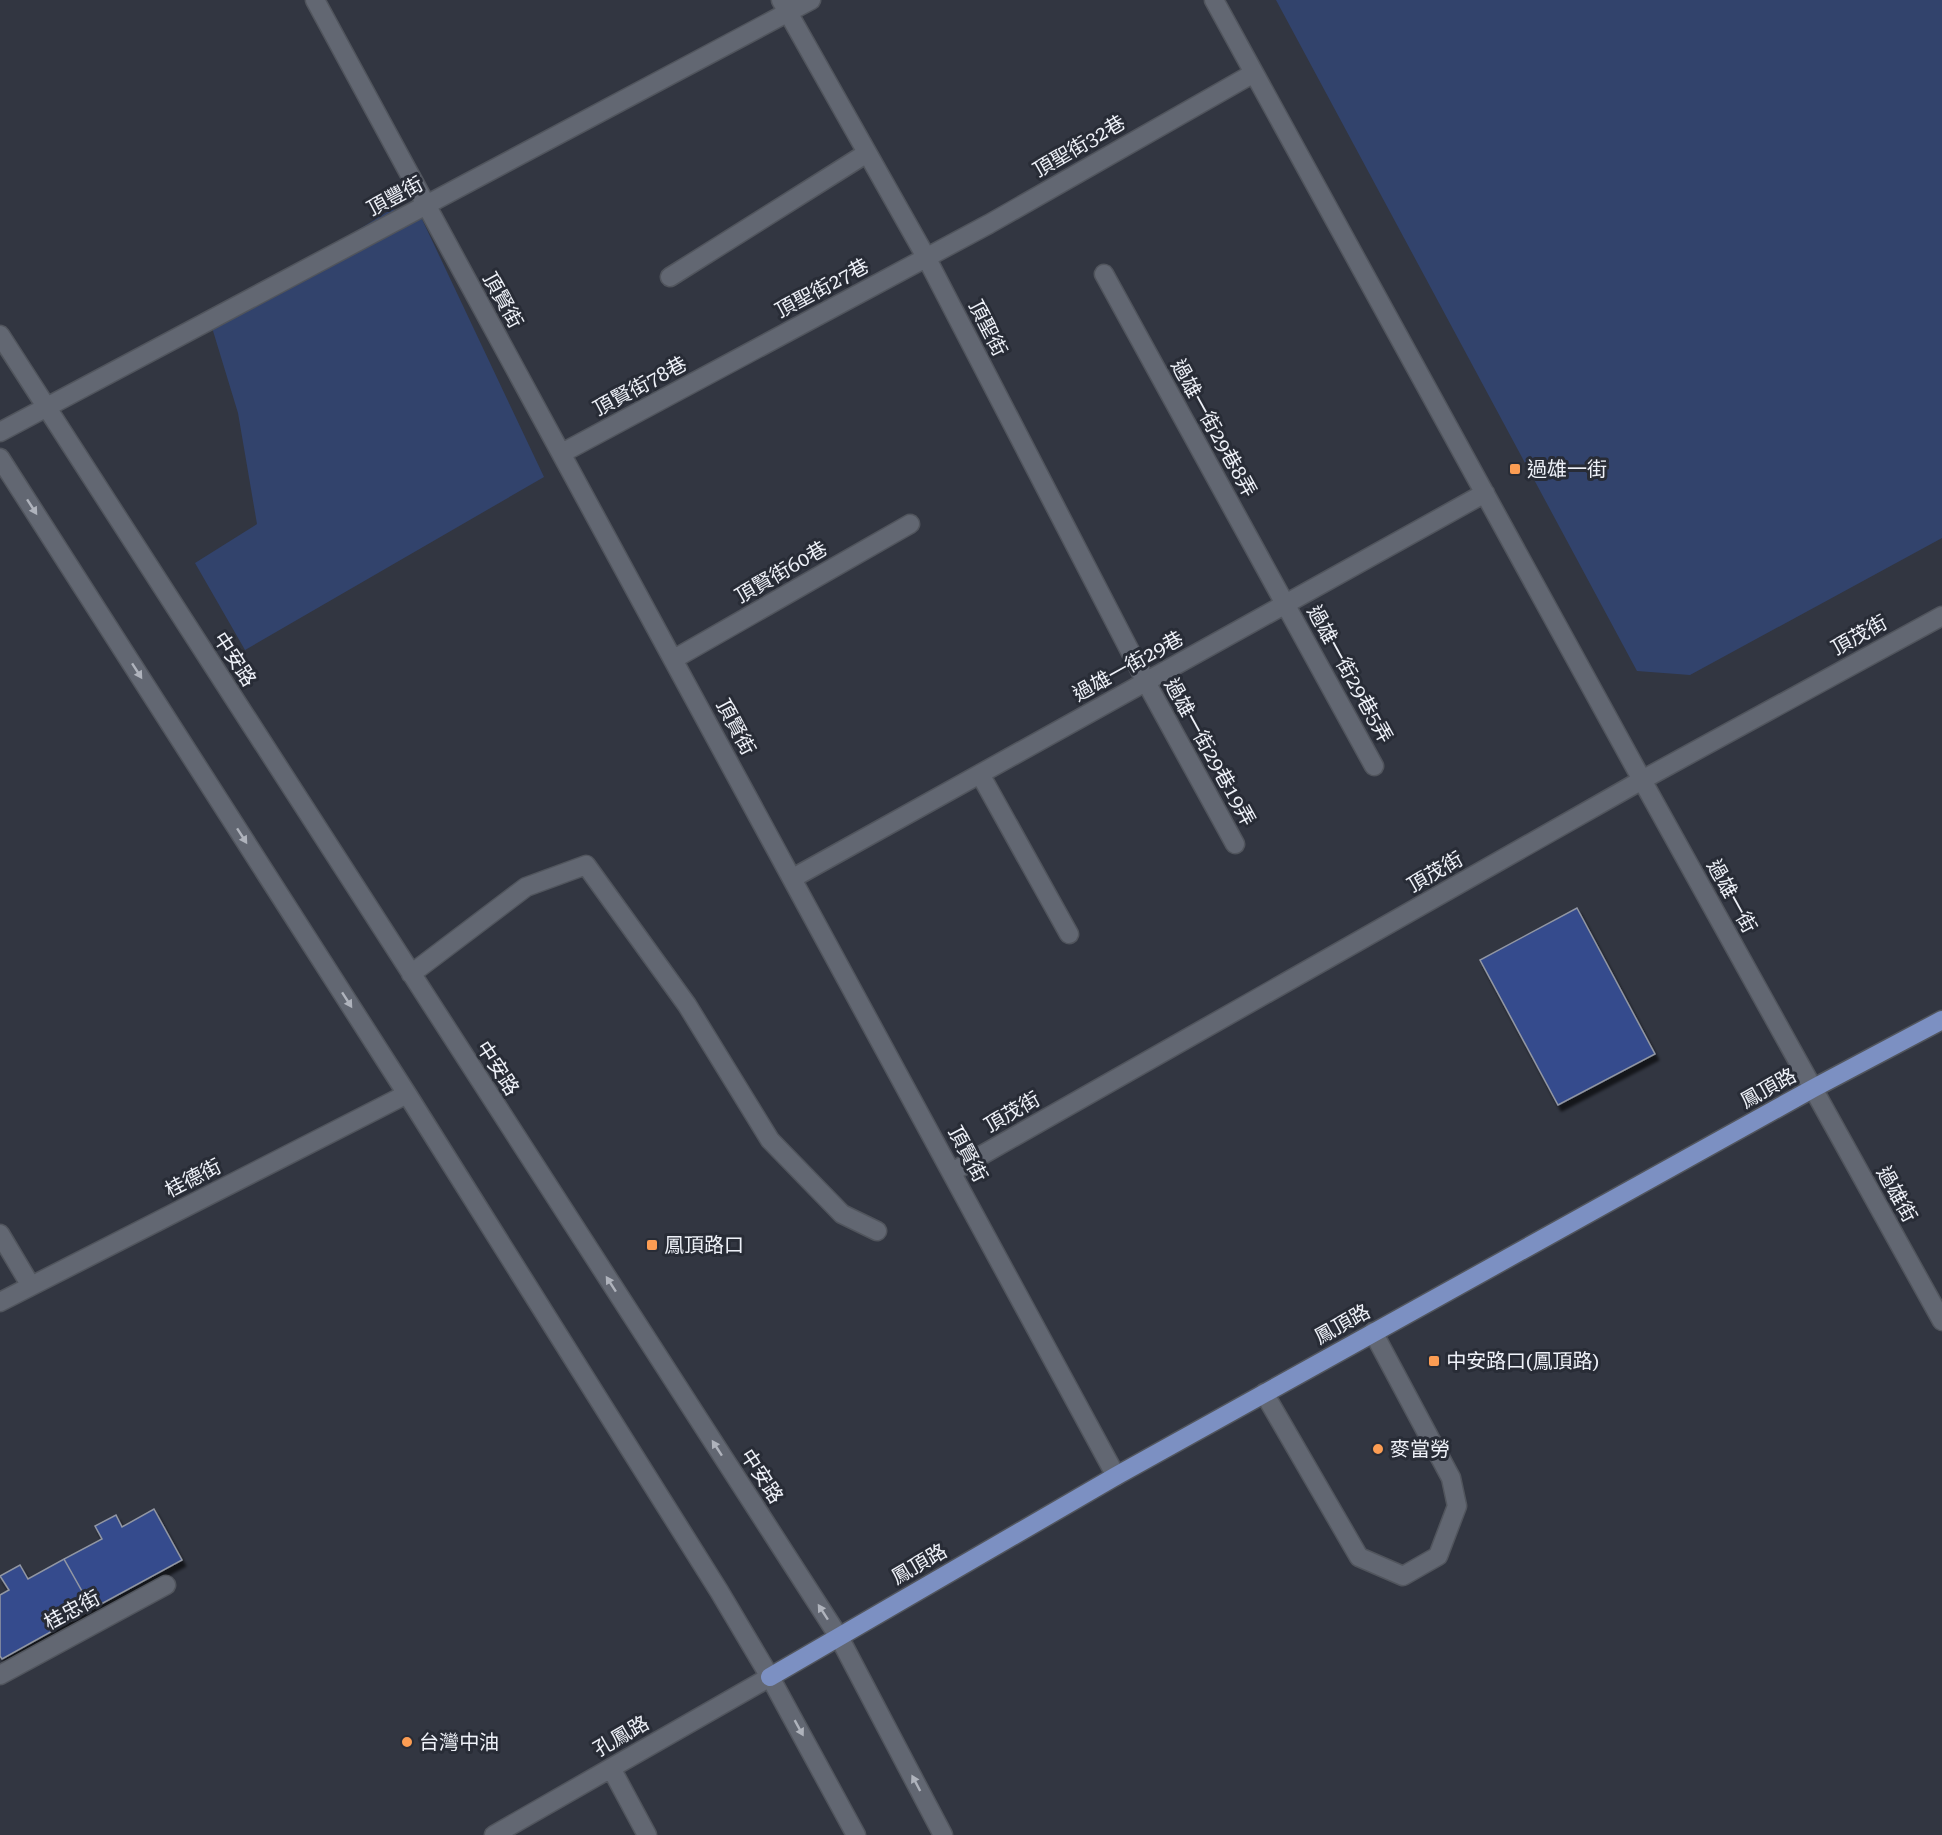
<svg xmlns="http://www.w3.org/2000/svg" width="1942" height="1835" font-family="'Roboto Serif','Noto Sans TC',serif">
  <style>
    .green { fill: #32436c }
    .building { fill: #344c8d; stroke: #9297a4; stroke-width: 1.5; filter: url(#shadow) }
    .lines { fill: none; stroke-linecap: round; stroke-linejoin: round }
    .minor-casing { stroke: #51555d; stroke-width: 21 }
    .major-casing { stroke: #51555d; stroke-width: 21 }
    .minor { stroke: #626772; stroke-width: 18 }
    .major { stroke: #7c90c2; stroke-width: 18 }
    .oneway { fill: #afb3bc }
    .poi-dot { fill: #fc9d53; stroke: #282c36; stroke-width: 2 }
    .labels { text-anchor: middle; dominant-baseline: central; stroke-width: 6; stroke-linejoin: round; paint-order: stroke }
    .street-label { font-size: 20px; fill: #eef1f8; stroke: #282c36 }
    .poi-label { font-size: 20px; fill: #eef1f8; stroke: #282c36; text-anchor: start }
  </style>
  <defs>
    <filter id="shadow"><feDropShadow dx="3.5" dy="6" stdDeviation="1.5" flood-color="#0009"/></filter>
  </defs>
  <rect width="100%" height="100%" fill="#323641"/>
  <!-- green -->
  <path class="green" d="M1276 0H1942V538L1690 675 1637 671Z
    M392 209 420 215 544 477 245 650 195 563 257 524 238 413 210 321Z"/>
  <!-- building -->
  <path class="building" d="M1577 908 1655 1054 1558 1105 1480 960Z
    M154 1509 182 1560 92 1609 64 1559 102 1539 95 1526 116 1515 122 1527Z
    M64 1559 92 1609 2 1659 0 1656V1595L9 1590 0 1576 20 1565 28 1579Z"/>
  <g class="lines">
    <!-- minor casing -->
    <g class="minor-casing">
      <path id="minor" d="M315 0 1116 1476
        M781 0 926 257 1146 682 1235 844
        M1214 0 1642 780 1942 1321
        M1104 274 1374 766
        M670 277 867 153
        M0 335 839 1637 943 1835
        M0 432 811 0
        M562 453 989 224 1254 73
        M0 458 407 1094 719 1591 770 1677 856 1835
        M674 659 910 524
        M980 774 1069 934
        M793 878 1485 493
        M411 974 526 887 586 865 687 1005 770 1140 842 1214 877 1231
        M952 1172 1642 780 1942 616
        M0 1234 31 1286
        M0 1302 407 1094
        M1264 1393 1359 1557 1403 1576 1438 1556 1457 1506 1451 1478 1373 1332
        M0 1675 166 1585
        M611 1768 647 1835
        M494 1835 770 1677"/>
    </g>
    <!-- major casing -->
    <g class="major-casing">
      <path id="major" d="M770 1677 1116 1476 1812 1089 1942 1020"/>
    </g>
    <!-- minor -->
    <use href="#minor" class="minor"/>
    <!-- major -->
    <use href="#major" class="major"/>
  </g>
  <!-- one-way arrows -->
  <defs><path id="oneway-solid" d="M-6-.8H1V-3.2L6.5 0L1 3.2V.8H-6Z" transform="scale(1.5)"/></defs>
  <g class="oneway">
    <use href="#oneway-solid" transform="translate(32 507) rotate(57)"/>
    <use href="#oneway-solid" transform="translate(137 671) rotate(57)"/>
    <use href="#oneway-solid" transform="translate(242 836) rotate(57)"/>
    <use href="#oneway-solid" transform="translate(347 1000) rotate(57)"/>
    <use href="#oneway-solid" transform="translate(611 1284) rotate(-123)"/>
    <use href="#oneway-solid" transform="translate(717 1448) rotate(-123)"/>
    <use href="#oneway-solid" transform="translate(823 1612) rotate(-123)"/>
    <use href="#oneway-solid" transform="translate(799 1728) rotate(61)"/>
    <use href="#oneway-solid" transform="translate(916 1783) rotate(-118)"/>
  </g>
  <!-- markers -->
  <g class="poi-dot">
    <rect x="1509" y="463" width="12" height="12" rx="3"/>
    <rect x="646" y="1239" width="12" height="12" rx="3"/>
    <rect x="1428" y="1355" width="12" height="12" rx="3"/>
    <circle cx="1378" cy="1449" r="6"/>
    <circle cx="407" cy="1742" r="6"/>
  </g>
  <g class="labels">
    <!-- street labels -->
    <g class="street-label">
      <text transform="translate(1079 146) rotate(-30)">頂聖街32巷</text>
      <text transform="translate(395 196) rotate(-28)">頂豐街</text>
      <text transform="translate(822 288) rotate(-28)">頂聖街27巷</text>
      <text transform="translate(503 300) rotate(61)">頂賢街</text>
      <text transform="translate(988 328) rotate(63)">頂聖街</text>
      <text transform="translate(640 386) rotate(-28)">頂賢街78巷</text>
      <text transform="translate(1214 428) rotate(61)">過雄一街29巷8弄</text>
      <text transform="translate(781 572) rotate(-30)">頂賢街60巷</text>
      <text transform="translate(1859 635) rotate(-29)">頂茂街</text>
      <text transform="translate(235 659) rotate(57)">中安路</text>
      <text transform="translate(1128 666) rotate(-29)">過雄一街29巷</text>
      <text transform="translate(1350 674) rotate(61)">過雄一街29巷5弄</text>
      <text transform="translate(736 727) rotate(62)">頂賢街</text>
      <text transform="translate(1210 752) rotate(61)">過雄一街29巷19弄</text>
      <text transform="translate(1435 872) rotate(-30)">頂茂街</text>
      <text transform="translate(1732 896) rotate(61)">過雄一街</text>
      <text transform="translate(498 1068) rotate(57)">中安路</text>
      <text transform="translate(1768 1088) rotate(-29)">鳳頂路</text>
      <text transform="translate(1012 1112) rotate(-30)">頂茂街</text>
      <text transform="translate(968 1154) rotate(62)">頂賢街</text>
      <text transform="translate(193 1178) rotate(-27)">桂德街</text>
      <text transform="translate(1897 1194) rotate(61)">過雄街</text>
      <text transform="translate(1342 1324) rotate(-29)">鳳頂路</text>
      <text transform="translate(762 1476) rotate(57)">中安路</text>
      <text transform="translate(919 1564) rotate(-30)">鳳頂路</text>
      <text transform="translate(72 1610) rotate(-28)">桂忠街</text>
      <text transform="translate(621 1736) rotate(-30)">孔鳳路</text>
    </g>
    <!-- poi labels -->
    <g class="poi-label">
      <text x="1527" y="469">過雄一街</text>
      <text x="664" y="1245">鳳頂路口</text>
      <text x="1446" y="1361">中安路口(鳳頂路)</text>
      <text x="1390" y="1449">麥當勞</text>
      <text x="419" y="1742">台灣中油</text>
    </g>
  </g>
</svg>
